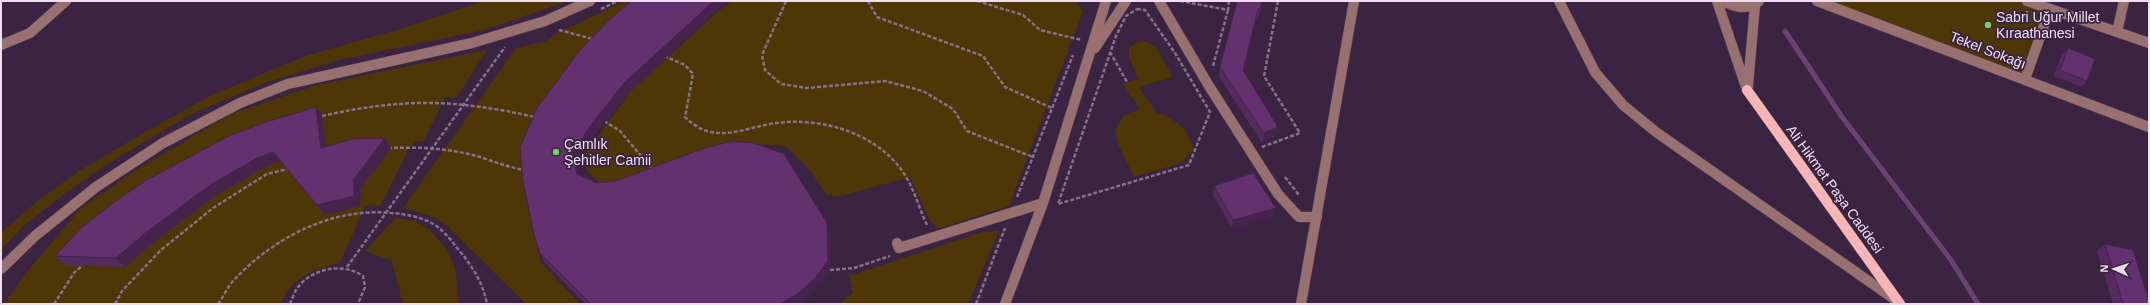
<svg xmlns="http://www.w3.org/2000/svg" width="2150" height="305" font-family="Helvetica,sans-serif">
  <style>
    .green { fill: #4e3607 }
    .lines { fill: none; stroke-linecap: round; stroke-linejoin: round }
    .stream { stroke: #6a4373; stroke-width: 5 }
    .minor-casing { stroke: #58425d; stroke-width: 11 }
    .major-casing { stroke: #58425d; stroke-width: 11 }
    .path { stroke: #85718a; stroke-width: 2.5; stroke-dasharray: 4 2; stroke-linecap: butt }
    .minor { stroke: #97706f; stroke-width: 10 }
    .major { stroke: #f7b6b5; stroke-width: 10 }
    .wall { fill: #552b5f }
    .shaded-wall { fill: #45234d }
    .building { fill: #63326e; stroke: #45234d }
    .poi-dot { fill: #73d25d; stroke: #3b2441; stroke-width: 1.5 }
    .labels { text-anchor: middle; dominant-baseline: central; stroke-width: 3.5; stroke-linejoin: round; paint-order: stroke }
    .poi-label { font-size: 14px; fill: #eedff2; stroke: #3b2441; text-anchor: start }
    .street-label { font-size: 14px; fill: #eedff2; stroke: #3b2441 }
  </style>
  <rect width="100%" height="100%" fill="#3b2441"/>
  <!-- green -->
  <path class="green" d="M484 1H568L484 30 339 60 264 83 189 115 106 165 67 192 23 226 1 250V233L35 203 79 171 147 131 210 96 305 56 400 29Z
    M625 1H642L522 173 532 228 541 262 580 304H526L445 224 432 216 403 208 516 48 546 41 554 35Z
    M732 1H1075L1083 11 1009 206 937 229 928 217 910 177 837 197 827 195 809 169 787 147 776 145 749 144 602 185 589 173 581 159 630 92 716 13Z
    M1825 1H2027L2050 9 2025 79Z
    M1142 40 1155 46 1173 77 1138 87 1157 113 1169 117 1185 129 1194 149 1181 163 1134 177 1118 144 1115 131 1123 116 1140 109 1123 84 1138 79 1129 57V47Z
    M487 50 456 98 445 97 424 141H416L408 150 381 205 365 206 340 263C313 270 292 276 281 304H4L26 273 80 209 136 170 231 114 317 85Z
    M395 218 416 221 429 229 445 247 455 267 459 304H403L392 261 365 251Z
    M999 231 968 304H840L853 293 849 276 982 232Z"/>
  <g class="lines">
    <!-- stream -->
    <path class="stream" d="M1785 31 1842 117 1951 260 1978 304"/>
    <!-- minor casing -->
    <g class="minor-casing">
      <path id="minor" d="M1159 1 1209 86 1278 194 1299 217H1317
        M1559 1 1595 72 1623 105 1656 132 1897 301
        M1717 1 1747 90
        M1723 1C1735 7 1748 11 1759 1
        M1817 1 2149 127
        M2027 1 2149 43
        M2117 32 2124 1
        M1 45 30 33 66 1
        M1095 48 1126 1
        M2025 79 2050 9
        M1748 86 1755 5
        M897 243 899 248 1043 203
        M1 269 35 236 96 187 163 143 240 103 288 84 472 43 545 21 590 1
        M1005 304 1043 203 1106 1
        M1301 304 1354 1"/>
    </g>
    <!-- major casing -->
    <g class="major-casing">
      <path id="major" d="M1747 90 1900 304"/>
    </g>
    <!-- path -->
    <path class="path" d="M786 1 762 55 765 70 781 84 807 88 885 81 923 91 953 109 967 131 1033 157
      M868 1 877 17 983 56 1005 87 1052 108
      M977 1 1023 15 1040 30 1082 40
      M1180 1 1228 10 1229 1
      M601 9 618 1
      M1137 9 1145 10 1175 53 1210 112 1189 165 1058 204 1116 36 1126 16Z
      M559 30 593 39
      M1110 52 1127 82
      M664 56 685 65 693 74 685 117C714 146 742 128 776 123 822 117 876 133 903 172 914 188 919 208 927 225
      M1213 66 1228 10
      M322 116C402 98 455 99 535 117
      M604 121 620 131 653 170
      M1262 147 1300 133 1264 76 1278 1
      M388 148C418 147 450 148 480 157 495 162 508 167 524 170
      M1285 177 1299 195
      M1017 197 1073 55
      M347 267 505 47
      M830 270 854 268 890 256
      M54 304 74 273 83 265
      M115 304 122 291 161 250 213 208 267 174 288 169
      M218 304C223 297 227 288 233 281 273 238 332 207 391 213 406 214 422 217 435 225 444 231 451 240 458 249 473 267 482 281 487 304
      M290 304C292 299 294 294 296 290 310 268 343 262 363 276L365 287 358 304
      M976 304 1005 228"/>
    <!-- minor -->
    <use href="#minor" class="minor"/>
    <!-- major -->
    <use href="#major" class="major"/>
  </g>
  <!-- wall -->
  <path class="wall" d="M1262 1 1258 19H1256L1244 71 1278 127 1277 137 1262 143 1219 77 1220 67Z
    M715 12 629 92 594 136 577 164 579 175 597 183 827 223 830 233V270L818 288 802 303 800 304H586L545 263 540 253 523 181Z
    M2068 48 2087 81 2082 87 2054 76 2062 54Z
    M316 107 322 116 326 147 391 148 361 188 360 206 324 215 280 161 265 167 218 194 153 243 125 267 65 265 55 256Z
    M1214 186 1276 208 1274 217 1232 228 1213 195Z
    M2105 244 2149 304H2113L2097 251Z"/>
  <!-- shaded-wall -->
  <path class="shaded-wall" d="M714 1H731L715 12 629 92 594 136 577 164 582 183 577 174 572 154 590 126 625 82Z
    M1258 9 1256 19 1242 80 1243 70Z
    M316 107 322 116 328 158 321 148Z
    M1278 127 1277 137 1262 143 1264 133Z
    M385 138 391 148 361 188 360 206 324 215 317 205Z
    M273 152 280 161 265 167 218 194 153 243 125 267 116 258 144 234 210 185 257 158Z
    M1276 208 1274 217 1232 228 1233 220Z
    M827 223 830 233V270L818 288 802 303 800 304H780Z"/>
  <!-- building -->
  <path class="building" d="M631 1H714L625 82 590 126 572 154 577 174 597 183 616 181 705 148 733 141 753 143 784 154 827 223 828 261 815 278 799 293 780 304H591L540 253 534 235 523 181 520 147 537 108 580 50 609 20Z
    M1237 1H1262L1260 9H1258L1243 70 1278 127 1264 133 1220 67Z
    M2068 48 2095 59 2087 81 2060 70Z
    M316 107 321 148 353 139 385 138 354 179V196L317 205 273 152 257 158 210 185 144 234 116 258 55 256 81 228 113 203 145 181 229 136 263 123Z
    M1253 173 1276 208 1233 220 1214 186Z
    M2105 244 2133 250 2149 301V304H2123Z"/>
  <!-- markers -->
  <g class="poi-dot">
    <circle cx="1988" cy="25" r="4"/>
    <circle cx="556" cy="152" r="4"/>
  </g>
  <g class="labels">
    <!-- poi labels -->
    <g class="poi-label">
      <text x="1996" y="17">Sabri Uğur Millet<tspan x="1996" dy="16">Kıraathanesi</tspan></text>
      <text x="564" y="144">Çamlık<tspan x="564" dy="16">Şehitler Camii</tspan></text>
    </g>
    <!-- street labels -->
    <g class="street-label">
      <text transform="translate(1988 50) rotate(21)">Tekel Sokağı</text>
      <text transform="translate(1835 189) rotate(54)">Ali Hikmet Paşa Caddesi</text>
    </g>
  </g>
  <!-- border -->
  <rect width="2150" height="305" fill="none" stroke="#eedff2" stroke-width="4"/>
  <!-- north arrow -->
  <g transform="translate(2114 269) rotate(273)" stroke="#3b2441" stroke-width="3" paint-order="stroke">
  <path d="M0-3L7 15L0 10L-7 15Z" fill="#eedff2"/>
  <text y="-6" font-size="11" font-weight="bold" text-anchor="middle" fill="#eedff2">N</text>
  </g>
</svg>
